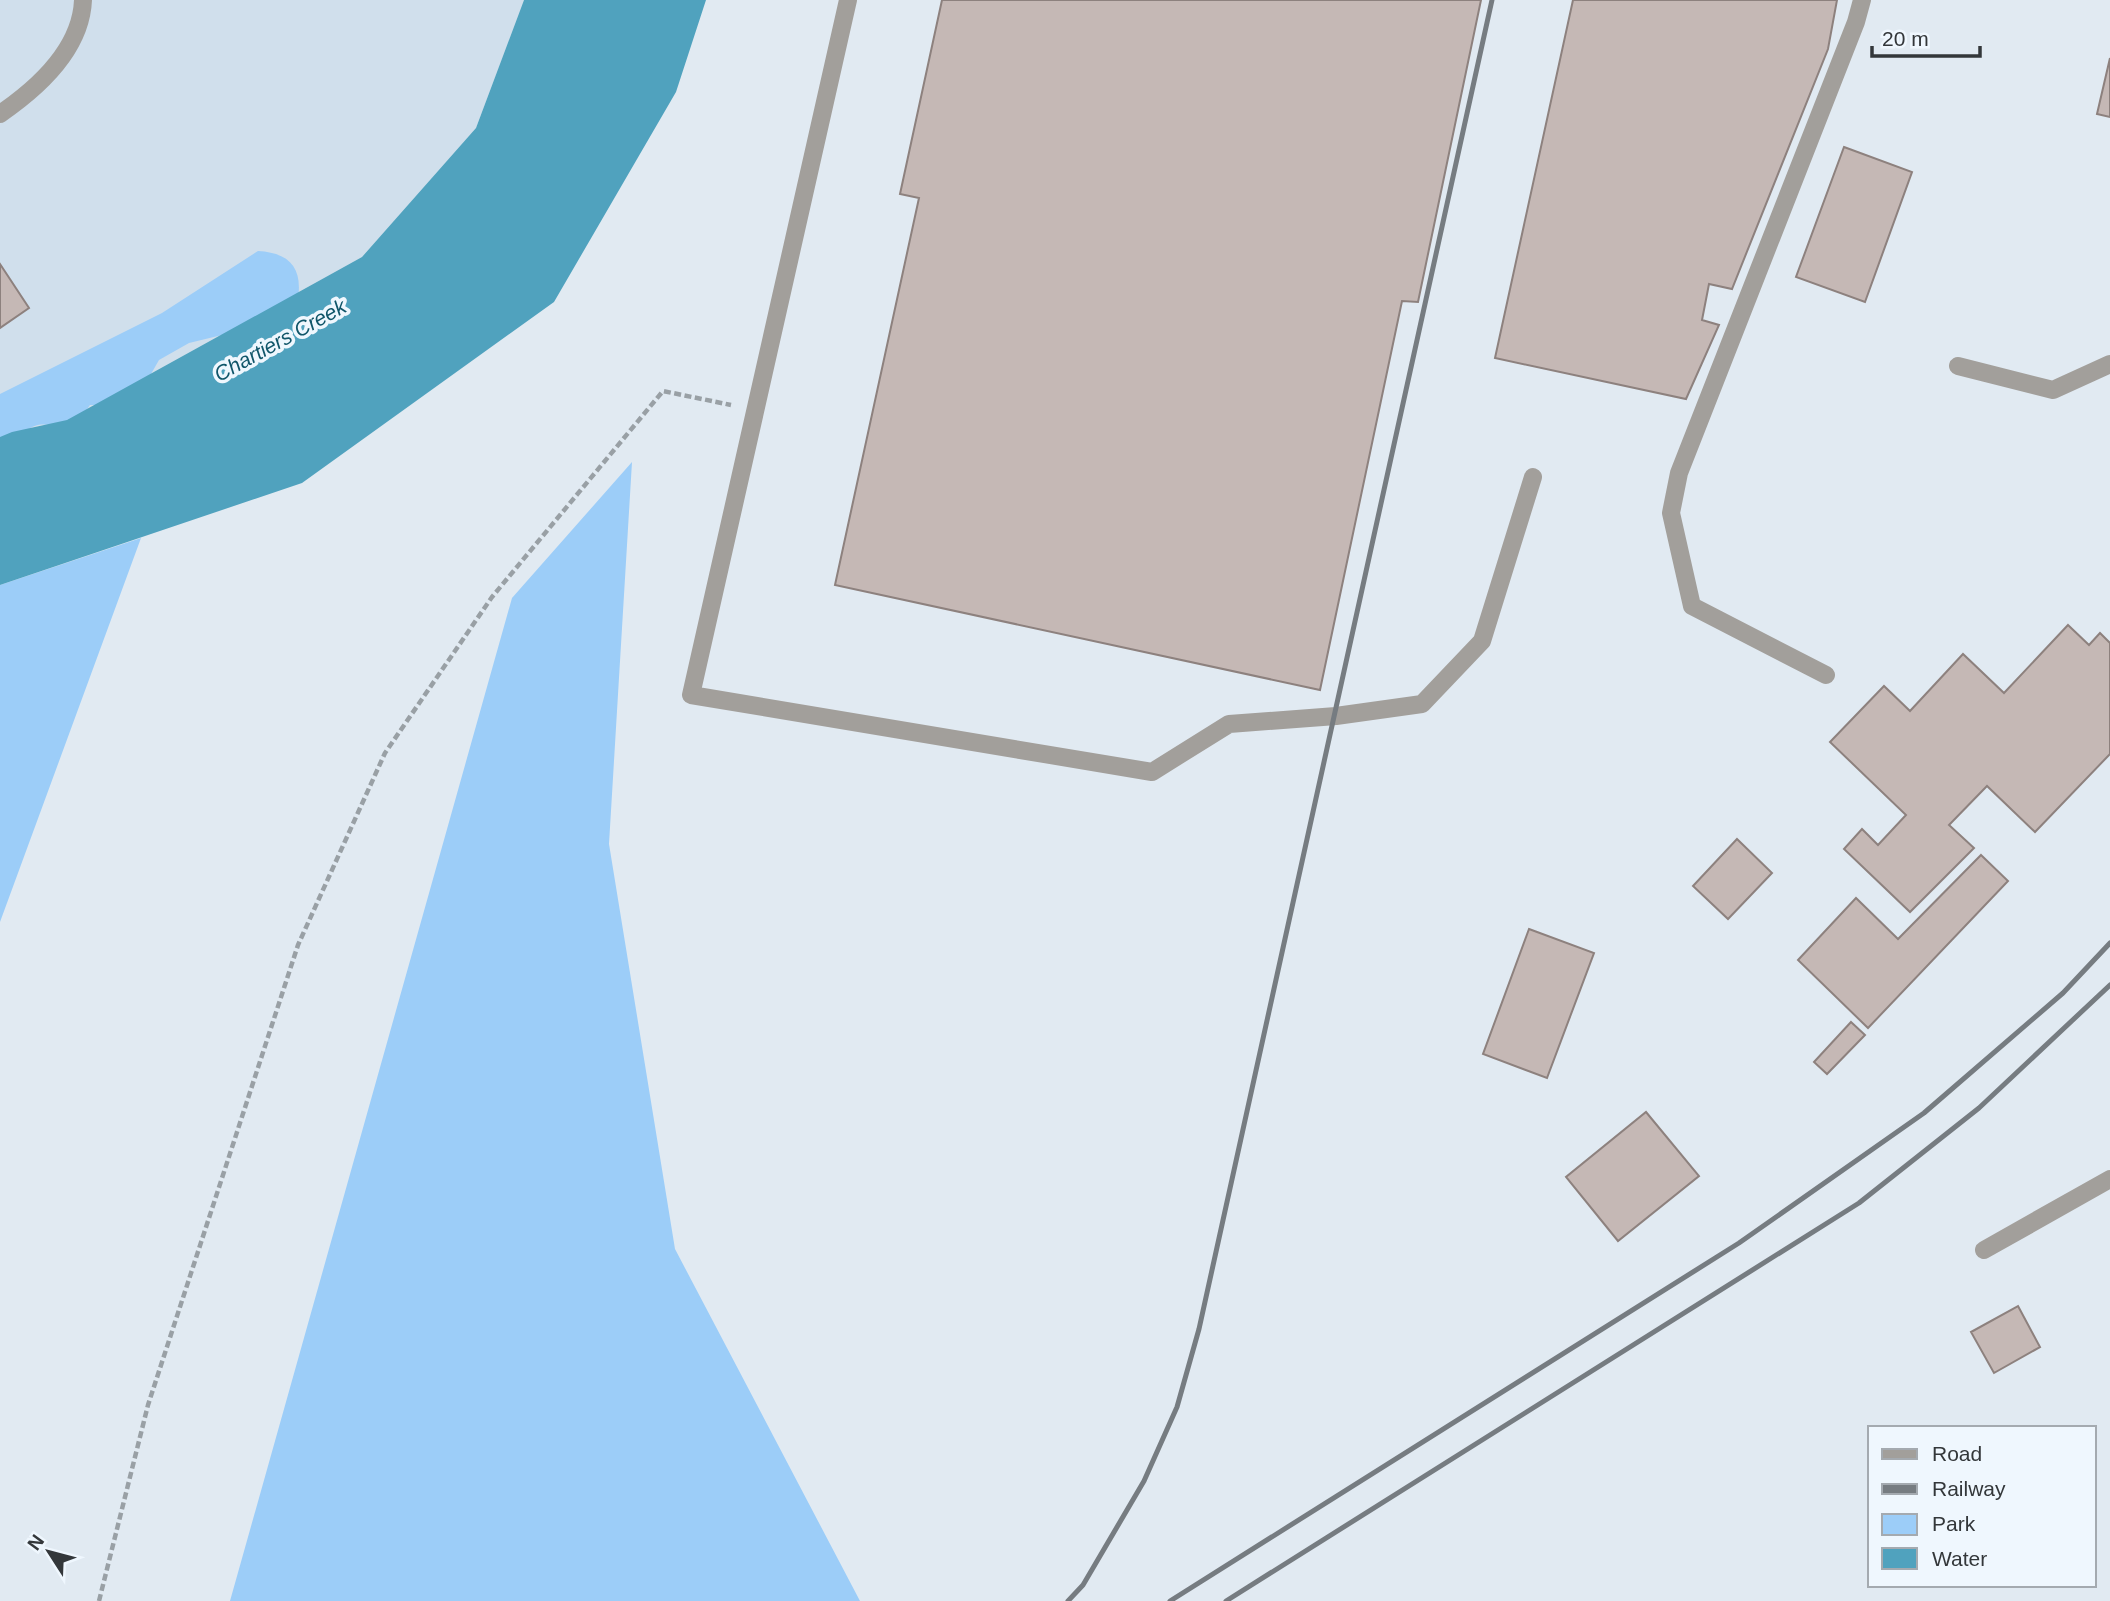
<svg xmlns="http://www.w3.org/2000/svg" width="2110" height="1601" font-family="Arial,sans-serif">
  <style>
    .built { fill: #d0dfec }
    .green { fill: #9ccdf8 }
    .water { fill: #50a2be }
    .building { fill: #c5b8b5; stroke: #8d817e; stroke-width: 2 }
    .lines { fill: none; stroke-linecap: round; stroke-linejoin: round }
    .path { stroke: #99a0a5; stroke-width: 4.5; stroke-dasharray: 7 3.5; stroke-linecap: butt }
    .minor { stroke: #a29f9b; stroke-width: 18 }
    .rail { stroke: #767c81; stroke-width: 5 }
    .labels { text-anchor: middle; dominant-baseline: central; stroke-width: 7; stroke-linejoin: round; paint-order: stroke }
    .water-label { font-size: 21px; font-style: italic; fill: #11566a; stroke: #eff7fe }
  </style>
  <rect width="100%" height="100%" fill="#e1eaf2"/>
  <!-- built -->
  <path class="built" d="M0 0H524L476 128 362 257 67 420 12 432 0 437Z"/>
  <!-- green -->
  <path class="green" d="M258 251C292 253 304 270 297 304L222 335 189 343 159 360 151 374 104 405H90L81 418 65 428C34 420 29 425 11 450L0 446V394L162 313Z
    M632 462 609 844 675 1249 860 1601H230L512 598Z
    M141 538 0 922V585Z"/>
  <!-- water -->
  <path class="water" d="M524 0H706L676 92 554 302 302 483 0 585V437L12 432 67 420 362 257 476 128Z"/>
  <!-- building -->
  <path class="building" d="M942 0H1481L1418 302 1402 301 1320 690 835 585 919 198 900 194Z
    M1573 0H1837L1828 49 1732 289 1709 284 1702 320 1719 325 1686 399 1495 358Z
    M2110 58V117L2097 114Z
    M1844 147 1912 172 1865 302 1796 277Z
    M0 264 29 308 0 328Z
    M2068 625 2089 645 2100 633 2110 643V754L2035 832 1987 786 1949 825 1974 848 1910 912 1844 849 1862 829 1878 845 1906 815 1830 742 1884 686 1910 711 1963 654 2004 693Z
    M1737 839 1772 873 1728 919 1693 886Z
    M1981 855 2008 881 1868 1028 1798 960 1856 898 1898 939Z
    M1529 929 1594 953 1547 1078 1483 1054Z
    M1851 1022 1865 1035 1827 1074 1814 1062Z
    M1646 1112 1699 1176 1618 1241 1566 1177Z
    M2018 1306 2040 1347 1994 1373 1971 1332Z"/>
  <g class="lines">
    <!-- path -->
    <path class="path" d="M99 1601 148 1405 298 945 385 753 492 597 663 391 731 405"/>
    <!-- minor -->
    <path class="minor" d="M848 0 691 695 1152 772 1229 724 1336 716 1422 704 1482 641 1533 477
      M0 114C38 88 81 50 83 0
      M1958 366 2053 390 2110 364
      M1826 675 1692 606 1671 513 1679 473 1856 22 1862 0
      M1984 1250 2110 1179"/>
    <!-- rail -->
    <path class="rail" d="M1068 1601 1083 1585 1144 1481 1177 1407 1199 1329 1492 0
      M1170 1601 1739 1243 1924 1113 2063 993 2110 943
      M1226 1601 1859 1203 1979 1108 2110 985"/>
  </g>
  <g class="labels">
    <!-- water labels -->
    <g class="water-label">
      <text transform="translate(280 340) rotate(-29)">Chartiers Creek</text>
    </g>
  </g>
  <!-- legend -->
  <rect x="1868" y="1426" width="228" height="161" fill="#eff7fe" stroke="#a4aab0" stroke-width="2"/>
  <rect x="1882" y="1449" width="35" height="10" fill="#a29f9b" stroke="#a4aab0" stroke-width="2"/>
  <text x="1932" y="1461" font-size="21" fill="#33373a">Road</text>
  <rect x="1882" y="1484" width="35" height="10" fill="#767c81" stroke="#a4aab0" stroke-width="2"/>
  <text x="1932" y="1496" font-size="21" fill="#33373a">Railway</text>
  <rect x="1882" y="1514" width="35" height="21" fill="#9ccdf8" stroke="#a4aab0" stroke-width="2"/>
  <text x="1932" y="1531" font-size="21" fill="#33373a">Park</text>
  <rect x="1882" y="1548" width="35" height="21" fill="#50a2be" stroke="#a4aab0" stroke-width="2"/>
  <text x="1932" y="1566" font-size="21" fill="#33373a">Water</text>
  <!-- north arrow -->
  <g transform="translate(49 1552) rotate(306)" stroke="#eff7fe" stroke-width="5" paint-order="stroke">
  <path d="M0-5L12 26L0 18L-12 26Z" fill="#33373a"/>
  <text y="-10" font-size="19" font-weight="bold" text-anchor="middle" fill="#33373a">N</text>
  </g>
  <!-- scale -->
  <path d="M1872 46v10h108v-10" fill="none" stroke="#33373a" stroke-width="3.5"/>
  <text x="1882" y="46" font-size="21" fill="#33373a" stroke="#eff7fe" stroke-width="5" paint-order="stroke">20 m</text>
</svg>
